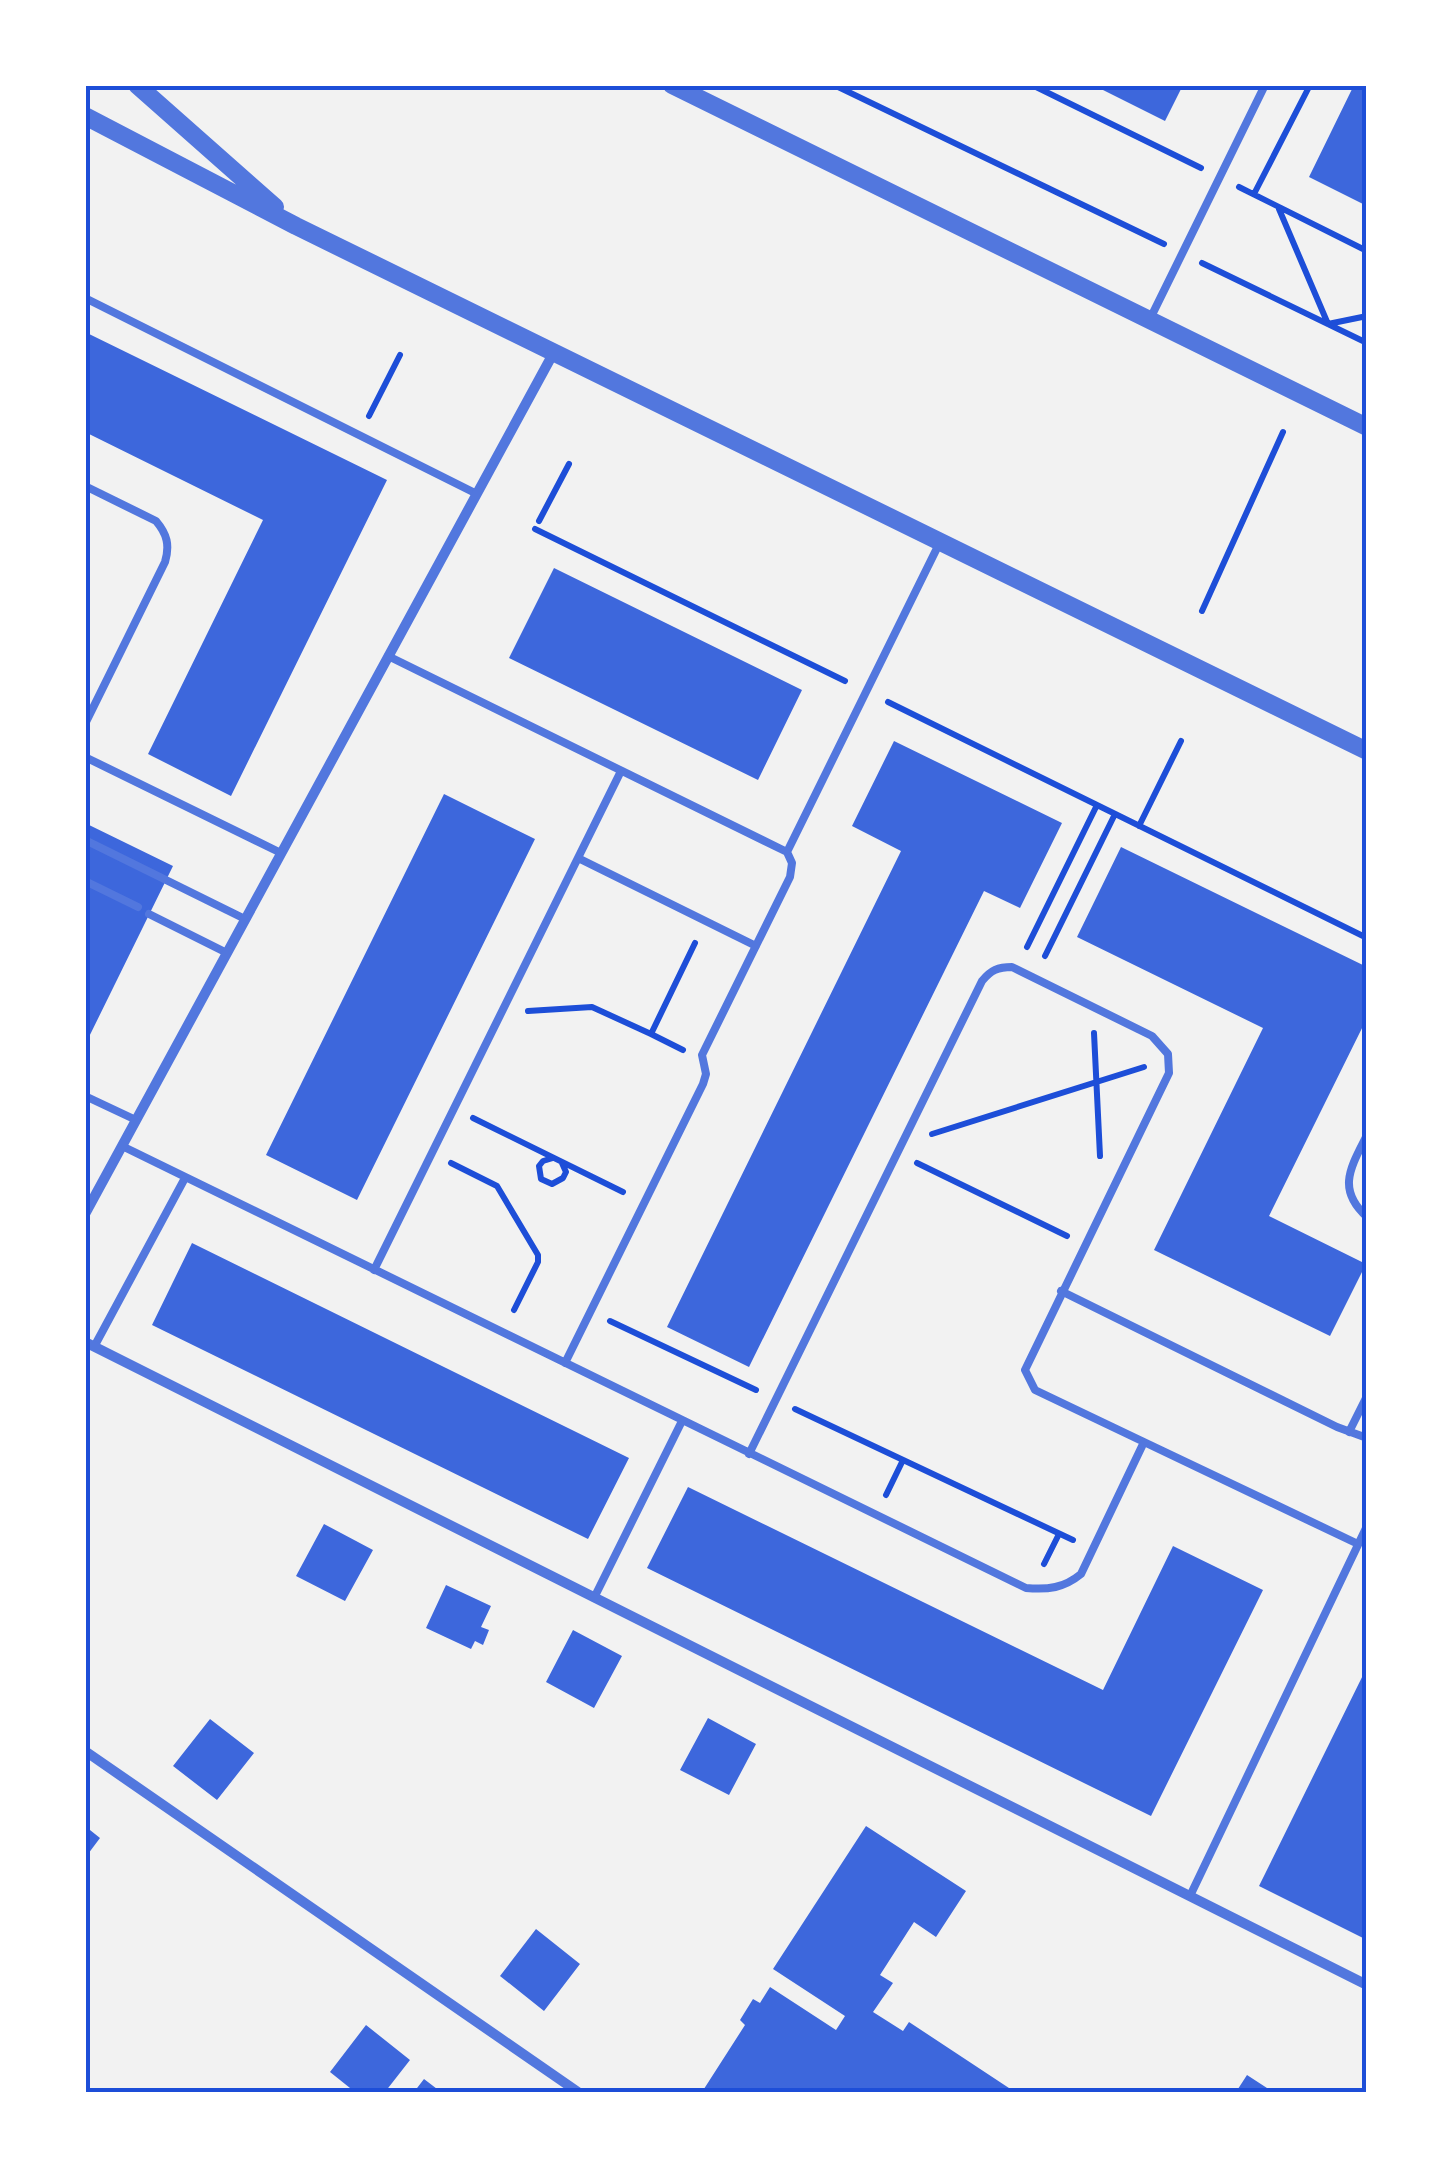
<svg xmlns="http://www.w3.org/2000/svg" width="1452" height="2177" font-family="Lora,serif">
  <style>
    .building { fill: #3d67dc }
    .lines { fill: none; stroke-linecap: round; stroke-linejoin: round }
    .path { stroke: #1d4ed8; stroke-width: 6 }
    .service { stroke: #5277de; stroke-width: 8 }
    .minor { stroke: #5277de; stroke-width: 10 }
    .tertiary { stroke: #5277de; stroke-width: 18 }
    .neatline { fill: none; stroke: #1d4ed8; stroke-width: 4 }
  </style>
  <rect width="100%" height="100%" fill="#f2f2f2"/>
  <!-- building -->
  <path class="building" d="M1093 85H1183L1165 121Z
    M1354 85H1367V206L1309 177Z
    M85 332 387 480 231 796 148 754 263 520 85 432Z
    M554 568 802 690 758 780 509 658Z
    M894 741 1062 823 1020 908 984 891 749 1367 667 1327 901 851 852 826Z
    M444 794 535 839 357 1200 266 1155Z
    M85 823 173 866 85 1045Z
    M1121 847 1367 967V1018L1269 1216 1366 1264 1330 1336 1154 1250 1263 1028 1077 937Z
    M192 1243 629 1458 588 1539 152 1325Z
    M688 1487 1103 1690 1173 1546 1263 1590 1151 1816 647 1568Z
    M324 1524 373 1550 345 1601 296 1576Z
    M446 1585 491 1606 481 1627 489 1630 483 1645 475 1641 471 1649 426 1628Z
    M573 1630 622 1656 594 1708 546 1682Z
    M1367 1667V1940L1259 1886Z
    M708 1718 756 1744 729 1795 680 1770Z
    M210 1719 254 1753 217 1800 173 1766Z
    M85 1826 100 1838 85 1858Z
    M866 1826 966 1891 936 1937 914 1922 880 1975 893 1983 873 2012 903 2031 909 2022 1015 2092H702L745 2025 740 2020 753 1999 760 2003 770 1987 836 2030 845 2016 773 1969Z
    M536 1929 580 1964 544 2011 500 1976Z
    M366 2025 410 2060 385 2092H355L330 2072Z
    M1247 2075 1273 2092H1236Z
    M424 2079 441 2092H414Z"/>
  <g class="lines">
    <!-- path -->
    <path class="path" d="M834 85 1164 244
      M1032 85 1201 168
      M1239 187 1367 251
      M1254 194 1310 85
      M1279 209 1328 324 1367 316
      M1202 263 1367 343
      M369 416 400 355
      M539 521 569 464
      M535 529 845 681
      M1202 611 1283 432
      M888 702 1367 938
      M1139 826 1181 741
      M1027 947 1097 805
      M1045 956 1115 814
      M528 1011 592 1007 651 1034
      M1094 1033 1100 1156
      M683 1050 651 1034 695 943
      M473 1118 623 1192
      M932 1134 1144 1067
      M553 1158 543 1161 539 1166 541 1179 552 1184 563 1178 566 1172 562 1163
      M451 1163 497 1186 538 1255V1262L514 1310
      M917 1163 1067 1236
      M610 1321 756 1390
      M795 1409 1073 1540
      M886 1495 903 1460
      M1044 1564 1059 1534"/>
    <!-- service -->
    <path class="service" d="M85 298 477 494
      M1150 319 1265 85
      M85 486 156 521C167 534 170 545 165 562L85 724
      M388 656 787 852 792 863 790 877 702 1055 706 1074 703 1084 565 1363
      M85 757 281 853
      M85 840 245 919
      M787 852 940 542
      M578 858 756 946
      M85 881 138 907
      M149 914 227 953
      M85 1096 136 1120
      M1367 1135C1351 1167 1336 1189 1367 1217
      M122 1146 1026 1588C1048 1590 1064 1588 1081 1574L1144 1442 1358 1544
      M374 1270 621 771
      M1061 1291 1337 1427 1367 1438
      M94 1347 185 1178
      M1349 1432 1367 1396
      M749 1454 982 981C991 970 998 967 1012 967L1152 1036 1168 1054 1169 1073 1025 1370 1035 1390 1144 1442
      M594 1598 682 1421
      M1190 1896 1367 1526"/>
    <!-- minor -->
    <path class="minor" d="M85 1214 554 352
      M85 1342 1367 1985
      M85 1751 578 2092"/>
    <!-- tertiary -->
    <path class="tertiary" d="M137 85 275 207
      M672 85 1367 427
      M85 116 296 226 1367 751"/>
  </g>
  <!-- border -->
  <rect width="1452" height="2177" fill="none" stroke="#ffffff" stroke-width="175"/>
  <rect x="88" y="88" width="1276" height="2002" class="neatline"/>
</svg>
